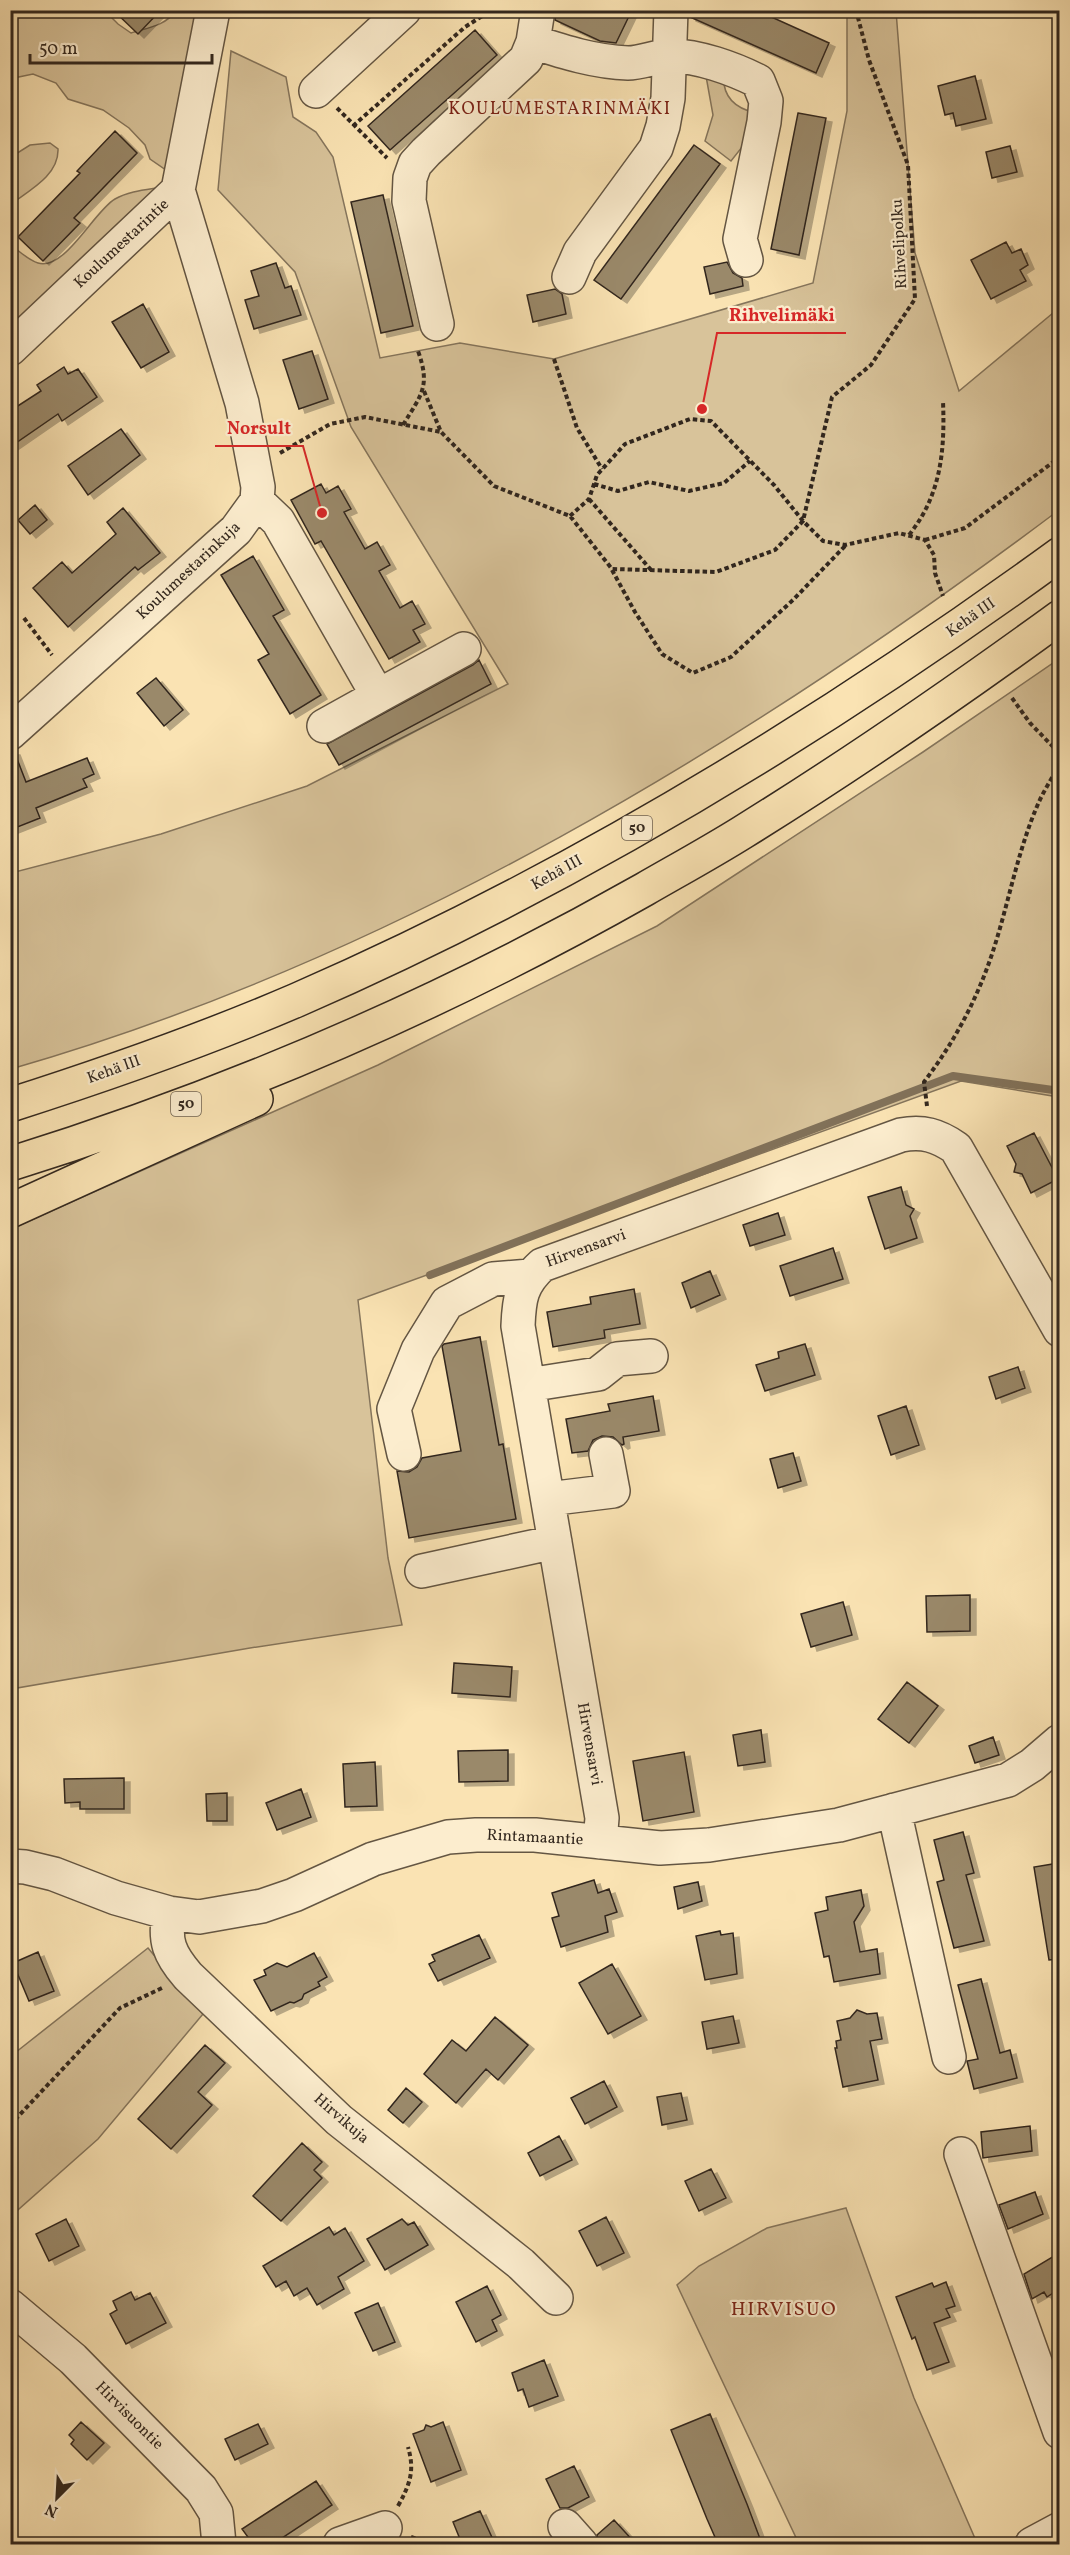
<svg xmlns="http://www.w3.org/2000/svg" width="1070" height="2555" font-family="Vollkorn,serif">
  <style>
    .green { fill: #d8c39a; stroke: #85755c; stroke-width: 1.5 }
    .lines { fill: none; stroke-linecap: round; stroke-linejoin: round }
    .stream { stroke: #817159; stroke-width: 8 }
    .building { fill: #9a896b; stroke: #32271e; stroke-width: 1.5; filter: url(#shadow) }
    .minor-casing { stroke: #645643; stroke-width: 36 }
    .highway-casing { stroke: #32271e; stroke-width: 36 }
    .path { stroke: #32271e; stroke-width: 4; stroke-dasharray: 4.5 3; stroke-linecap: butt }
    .minor { stroke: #fcedce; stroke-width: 33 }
    .highway { stroke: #fae3b3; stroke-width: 33 }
    .labels { text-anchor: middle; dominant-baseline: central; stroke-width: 4.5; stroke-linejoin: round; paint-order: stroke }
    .shield { fill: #fcedce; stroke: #6f6253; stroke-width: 1.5 }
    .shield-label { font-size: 15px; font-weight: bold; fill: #32271e }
    .street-label { font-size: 16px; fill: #32271e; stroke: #fcedce }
    .neighbourhood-label { font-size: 18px; letter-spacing: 1.5px; fill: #7a1f14; stroke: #fcedce }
    .quarter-label { font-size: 20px; letter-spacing: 1.5px; fill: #7a1f14; stroke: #fcedce }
    .leader { fill: none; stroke: #d62828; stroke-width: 2 }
    .callout-dot { fill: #d62828; stroke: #fcedce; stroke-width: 2 }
    .callout-label { font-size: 18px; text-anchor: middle; font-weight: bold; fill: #d62828; stroke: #fcedce; stroke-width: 4.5; stroke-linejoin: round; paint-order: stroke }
  </style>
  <defs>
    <filter id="shadow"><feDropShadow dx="6" dy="4" stdDeviation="0" flood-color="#0004"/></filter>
  </defs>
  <rect width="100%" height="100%" fill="#fae3b3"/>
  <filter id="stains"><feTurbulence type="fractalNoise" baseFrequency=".00333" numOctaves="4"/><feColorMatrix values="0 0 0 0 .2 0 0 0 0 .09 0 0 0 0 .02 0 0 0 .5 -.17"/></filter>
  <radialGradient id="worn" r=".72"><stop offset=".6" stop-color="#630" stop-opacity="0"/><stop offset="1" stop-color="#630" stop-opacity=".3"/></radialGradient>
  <!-- green -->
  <path class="green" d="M67 10 75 14 86 11H105L118 24 131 33C146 28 166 26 175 11H203L166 170 150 159 145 145 129 128 103 110 68 99 56 83 33 74 14 78 11 82V11Z
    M847 11H896L915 253 959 391 1059 308V510C745 746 391 960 11 1069V873L161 834 307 786 508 684 351 427 295 272 218 190 231 51 286 77 293 117 316 132 333 157 380 358 460 343 554 359 813 283 847 111Z
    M704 65 724 71C721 95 733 108 756 113L750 137 731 161 705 141 713 115Z
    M50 143 58 149C59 175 30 190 11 204V157L30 145Z
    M156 188 163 191 11 328 10 244C19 251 28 260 38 263 65 271 94 211 115 199 127 192 143 190 156 188Z
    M1059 659V1097L961 1081 358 1300 388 1558 402 1625 250 1648 11 1689V1229L378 1065 657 926 923 752Z
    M148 1948 203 2014 98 2139 11 2216V2056Z
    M846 2208 914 2398 977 2543 799 2544 677 2285 699 2266 767 2228Z"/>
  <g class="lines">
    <!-- stream -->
    <path class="stream" d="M430 1275 953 1076 1060 1091"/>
  </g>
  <!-- building -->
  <path class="building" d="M113 10H161L138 34Z
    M556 10H632L616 43 600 41 555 20Z
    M690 10H756L829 43 816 73 690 17Z
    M475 30 497 55 390 150 368 126Z
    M975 76 986 119 956 126 953 113 945 115 938 86Z
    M798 113 826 118 799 255 771 249Z
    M115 131 137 153 74 218 80 223 43 261 18 237 80 173 77 171Z
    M694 145 720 164 621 299 594 280Z
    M1010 146 1017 172 992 178 986 152Z
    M383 195 413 326 381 333 351 202Z
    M1006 242 1012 253 1021 249 1028 265 1020 270 1026 281 991 299 971 260Z
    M727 262 733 273 742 278 743 286 710 294 704 267Z
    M276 263 285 288 291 286 301 315 254 329 245 300 259 296 251 271Z
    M555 289 562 294 566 314 533 322 527 295Z
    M143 304 169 352 141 368 112 322Z
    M312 351 328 399 299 409 283 360Z
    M64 367 68 374 78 369 97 397 62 421 58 414 10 447V411L41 391 37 385Z
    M121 429 140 455 88 495 68 466Z
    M321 484 326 493 338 486 351 509 344 512 365 549 377 542 390 565 379 571 400 608 412 601 425 624 413 630 420 642 389 659 321 541 315 544 291 500Z
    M35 505 47 520 30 534 18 520Z
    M123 508 160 553 138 570 135 567 68 627 33 588 62 562 72 573 116 534 107 522Z
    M253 556 284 610 273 616 321 695 290 714 258 660 269 654 221 575Z
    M479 660 491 684 339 765 327 744 473 665Z
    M156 678 183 710 164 726 137 693Z
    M10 751H14L26 782 87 758 94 774 83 779 87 787 36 808 40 818 10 830Z
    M1034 1133 1058 1179 1031 1193 1022 1174 1014 1172 1016 1164 1007 1146Z
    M901 1187 906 1205 914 1209 910 1216 917 1238 885 1249 868 1197Z
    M778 1213 785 1235 750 1246 743 1225Z
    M833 1248 843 1279 790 1296 780 1266Z
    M710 1271 720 1295 691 1308 682 1283Z
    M634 1289 640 1324 604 1330 605 1338 553 1347 547 1312 591 1304 590 1297Z
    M480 1337 499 1445 503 1444 516 1519 409 1538 397 1471 409 1472 417 1467 422 1458 461 1451 442 1346 444 1344Z
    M805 1344 815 1375 765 1391 756 1365 779 1358 778 1352Z
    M1018 1367 1025 1388 996 1399 989 1377Z
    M653 1396 659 1431 623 1437 624 1444 622 1445 613 1437 602 1436 593 1440 588 1451 572 1453 566 1419 610 1411 608 1404Z
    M906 1406 919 1445 891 1455 878 1416Z
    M793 1453 801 1481 778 1488 770 1459Z
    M970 1595V1631L927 1632 926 1596Z
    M843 1602 852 1635 811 1647 801 1614Z
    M454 1663 512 1667 510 1697 452 1693Z
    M907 1682 938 1706 909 1743 878 1719Z
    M761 1730 765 1762 738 1766 733 1735Z
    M993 1737 999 1755 975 1763 969 1746Z
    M508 1750V1781L459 1782 458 1751Z
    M684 1752 694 1812 643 1821 633 1761Z
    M375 1762 377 1806 345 1807 343 1764Z
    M124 1778V1809H80V1802L65 1803 64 1779Z
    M301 1789 311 1817 277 1830 266 1803Z
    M227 1793V1821H207L206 1794Z
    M963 1832 974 1873 966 1875 984 1941 954 1948 937 1882 944 1880 934 1840Z
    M1059 1863V1959L1049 1960 1034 1867Z
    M594 1880 598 1893 609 1889 617 1912 605 1916 608 1932 561 1947 552 1918 559 1916 552 1893Z
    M698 1882 702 1901 678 1909 674 1887Z
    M861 1890 864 1906 854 1922 860 1952 877 1949 880 1974 834 1982 829 1956 824 1957 815 1913 828 1910 826 1897Z
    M720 1931 721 1935 733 1933 737 1974 705 1980 696 1936Z
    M479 1935 490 1958 438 1981 429 1964 435 1961 432 1955Z
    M38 1952 54 1991 29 2001 13 1963Z
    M314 1953 327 1977 318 1982 320 1986 304 1994 302 1999 294 2003 290 2002 271 2011 254 1980 266 1975 264 1970 277 1963 287 1967Z
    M612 1964 641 2016 608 2034 579 1983Z
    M981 1979 1000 2053 1010 2050 1017 2078 974 2089 967 2061 978 2059 958 1985Z
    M857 2010 867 2014 877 2013 882 2039 870 2041 878 2080 843 2087 835 2048H837L836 2041 841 2040 837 2021 850 2018Z
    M733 2016 739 2043 707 2049 702 2022Z
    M495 2017 528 2045 498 2080 486 2069 456 2103 424 2074 452 2040 466 2051Z
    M205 2045 225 2063 198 2092 212 2105 171 2149 138 2119Z
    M604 2081 617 2107 585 2124 571 2098Z
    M406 2088 422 2102 403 2123 388 2110Z
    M681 2093 687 2120 662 2125 657 2097Z
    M1030 2126 1032 2151 983 2158 981 2132Z
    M559 2136 572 2160 540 2176 528 2153Z
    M302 2143 322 2162 314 2170 322 2178 281 2221 253 2196Z
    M711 2169 726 2198 699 2211 685 2181Z
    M1035 2192 1043 2214 1008 2229 999 2205Z
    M606 2217 624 2253 597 2266 579 2231Z
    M66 2219 79 2246 49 2261 36 2234Z
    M402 2219 408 2225 414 2222 428 2245 385 2270 367 2239Z
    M329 2227 334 2235 345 2228 364 2261 338 2277 344 2289 317 2305 307 2288 294 2296 286 2281 276 2287 263 2266Z
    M1059 2253V2289L1047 2297 1044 2292 1032 2299 1024 2274Z
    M946 2282 955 2306 946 2309 950 2317 934 2323 949 2362 927 2370 915 2337 912 2339 896 2297 932 2283 934 2287Z
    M487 2286 501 2315 492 2320 497 2331 476 2342 456 2302Z
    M131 2292 135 2300 150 2293 166 2323 126 2344 110 2314 117 2310 113 2301Z
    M378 2303 395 2342 373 2351 355 2313Z
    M544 2360 558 2396 529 2407 523 2389 518 2391 512 2373Z
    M710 2414 747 2504 762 2544H718L707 2519 671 2430Z
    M81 2422 104 2443 87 2460 71 2444 74 2440 69 2435Z
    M443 2422 461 2470 431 2482 413 2434 424 2430 426 2425 431 2427Z
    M258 2424 268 2444 235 2460 225 2439Z
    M574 2466 589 2497 568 2508H560L546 2479Z
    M316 2481 332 2505 273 2544H253L242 2529Z
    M480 2511 495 2544H462L453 2522Z
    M614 2520 636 2544H599L597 2535Z"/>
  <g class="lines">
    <!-- minor casing -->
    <g class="minor-casing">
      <path id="minor" d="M533 42C564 52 595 62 628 63 642 63 656 56 669 56 697 55 734 69 758 81L766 101 764 122 740 239 746 260
        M316 91 404 10
        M569 277 580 252 656 148 663 126 668 98 671 10
        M437 324 409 201 410 178 415 164 426 152 526 59 533 42 538 10
        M10 349 178 190 213 10
        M257 501 278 521 378 696 324 726
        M378 696 464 649
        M10 733 236 530 257 501 258 487 242 403 178 190
        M528 1385 598 1374 617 1359 651 1356
        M404 1454 394 1409 418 1350 447 1303 493 1279 530 1276
        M548 1499 613 1491 606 1454
        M422 1571 555 1542
        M894 1810 949 2057
        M600 1842 602 1818 518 1326C519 1299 521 1284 542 1265L901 1135C923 1131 937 1135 956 1148L1060 1330
        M10 1866 25 1867 54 1874 116 1898 169 1913 199 1917 262 1906 294 1895 373 1859 448 1837 476 1835H535L660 1848 709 1845 839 1825 1008 1780 1032 1765 1060 1741
        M169 1913C164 1941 169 1954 188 1976L339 2120 521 2264 556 2298
        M961 2154 1060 2432
        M10 2306 73 2359 201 2489 216 2513 219 2544
        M565 2526 581 2544
        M340 2544 385 2528
        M1032 2544 1060 2529"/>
    </g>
    <!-- highway casing -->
    <g class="highway-casing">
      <path id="highway" d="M10 1105C107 1074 204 1040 297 1000 568 882 821 728 1060 554
        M10 1164C232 1095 444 1003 645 889 678 870 711 852 743 832 851 765 957 692 1060 617
        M10 1211 256 1099"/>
    </g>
    <!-- path -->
    <path class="path" d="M337 108 387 158
      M353 126 465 27 487 13 511 15
      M554 359 577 428 602 469
      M424 391 441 432 494 486 570 516 612 569 716 572 775 550 803 521 832 397 871 365 915 299 908 165 869 60 856 10
      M403 425C421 395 431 387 418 351
      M280 453 330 424 365 417 441 432
      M594 484 618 491 649 482 689 491 724 483 750 461
      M589 499 652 571
      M570 516 589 499 597 475 625 444 690 419 711 421 774 485 803 521 823 541 845 545 899 533 925 540 934 555 935 573 943 596
      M909 535C941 495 945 451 943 401
      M925 540 965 528 1060 457
      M612 570 635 612 662 654 693 673 731 657 793 600 845 546
      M24 618 52 655
      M1012 698 1030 723 1060 754
      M927 1106 924 1082C955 1041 978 998 994 948 1009 901 1018 850 1038 804 1044 790 1053 777 1060 763
      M10 2125 120 2008 162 1988
      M398 2506C410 2484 415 2471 408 2447
      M411 2537 432 2544"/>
    <!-- minor -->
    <use href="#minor" class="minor"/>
    <!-- highway -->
    <use href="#highway" class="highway"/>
  </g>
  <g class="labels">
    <!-- shield labels -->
    <g class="shield">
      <rect x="622" y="816" width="30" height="24" rx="4.5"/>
      <rect x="171" y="1092" width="30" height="24" rx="4.5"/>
    </g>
    <g class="shield-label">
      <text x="637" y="828">50</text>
      <text x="186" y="1104">50</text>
    </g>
    <!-- street labels -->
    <g class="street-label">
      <text transform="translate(122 244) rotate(-43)">Koulumestarintie</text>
      <text transform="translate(900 244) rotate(-93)">Rihvelipolku</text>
      <text transform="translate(189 571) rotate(-43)">Koulumestarinkuja</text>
      <text transform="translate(971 618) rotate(-35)">Kehä III</text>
      <text transform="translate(557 873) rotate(-29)">Kehä III</text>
      <text transform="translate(114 1070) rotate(-20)">Kehä III</text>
      <text transform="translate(586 1249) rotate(-20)">Hirvensarvi</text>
      <text transform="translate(589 1744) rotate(80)">Hirvensarvi</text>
      <text transform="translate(535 1838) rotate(3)">Rintamaantie</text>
      <text transform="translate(341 2119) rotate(41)">Hirvikuja</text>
      <text transform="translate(129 2416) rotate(45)">Hirvisuontie</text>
    </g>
    <!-- neighbourhood labels -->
    <g class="neighbourhood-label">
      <text x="560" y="109">KOULUMESTARINMÄKI</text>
    </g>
    <!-- quarter labels -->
    <g class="quarter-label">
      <text x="784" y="2310">HIRVISUO</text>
    </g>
  </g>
  <!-- callouts -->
  <path class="leader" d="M702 409L717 333H846M322 513L303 446H215"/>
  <g class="callout-dot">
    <circle cx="702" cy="409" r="6"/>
    <circle cx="322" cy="513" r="6"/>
  </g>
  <g class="callout-label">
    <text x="782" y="321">Rihvelimäki</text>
    <text x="259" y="434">Norsult</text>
  </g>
  <!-- margin -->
  <rect width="1070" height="2555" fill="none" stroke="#fae3b3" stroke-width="36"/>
  <rect x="12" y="12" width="1046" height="2531" fill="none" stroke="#32271e" stroke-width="3"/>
  <rect x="18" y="18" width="1034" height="2519" fill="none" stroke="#32271e" stroke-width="1.5"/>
  <!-- north arrow -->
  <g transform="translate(57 2498) rotate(204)" stroke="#fcedce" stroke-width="4.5" paint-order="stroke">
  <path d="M0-4.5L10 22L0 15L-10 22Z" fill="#32271e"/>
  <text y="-9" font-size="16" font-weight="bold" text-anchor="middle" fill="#32271e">N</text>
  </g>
  <!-- scale -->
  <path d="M30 54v9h182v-9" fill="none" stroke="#32271e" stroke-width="3"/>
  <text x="39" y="54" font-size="18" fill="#32271e" stroke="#fcedce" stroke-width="4.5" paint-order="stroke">50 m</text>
  <rect width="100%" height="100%" filter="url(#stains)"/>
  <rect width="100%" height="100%" fill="url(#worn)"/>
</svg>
